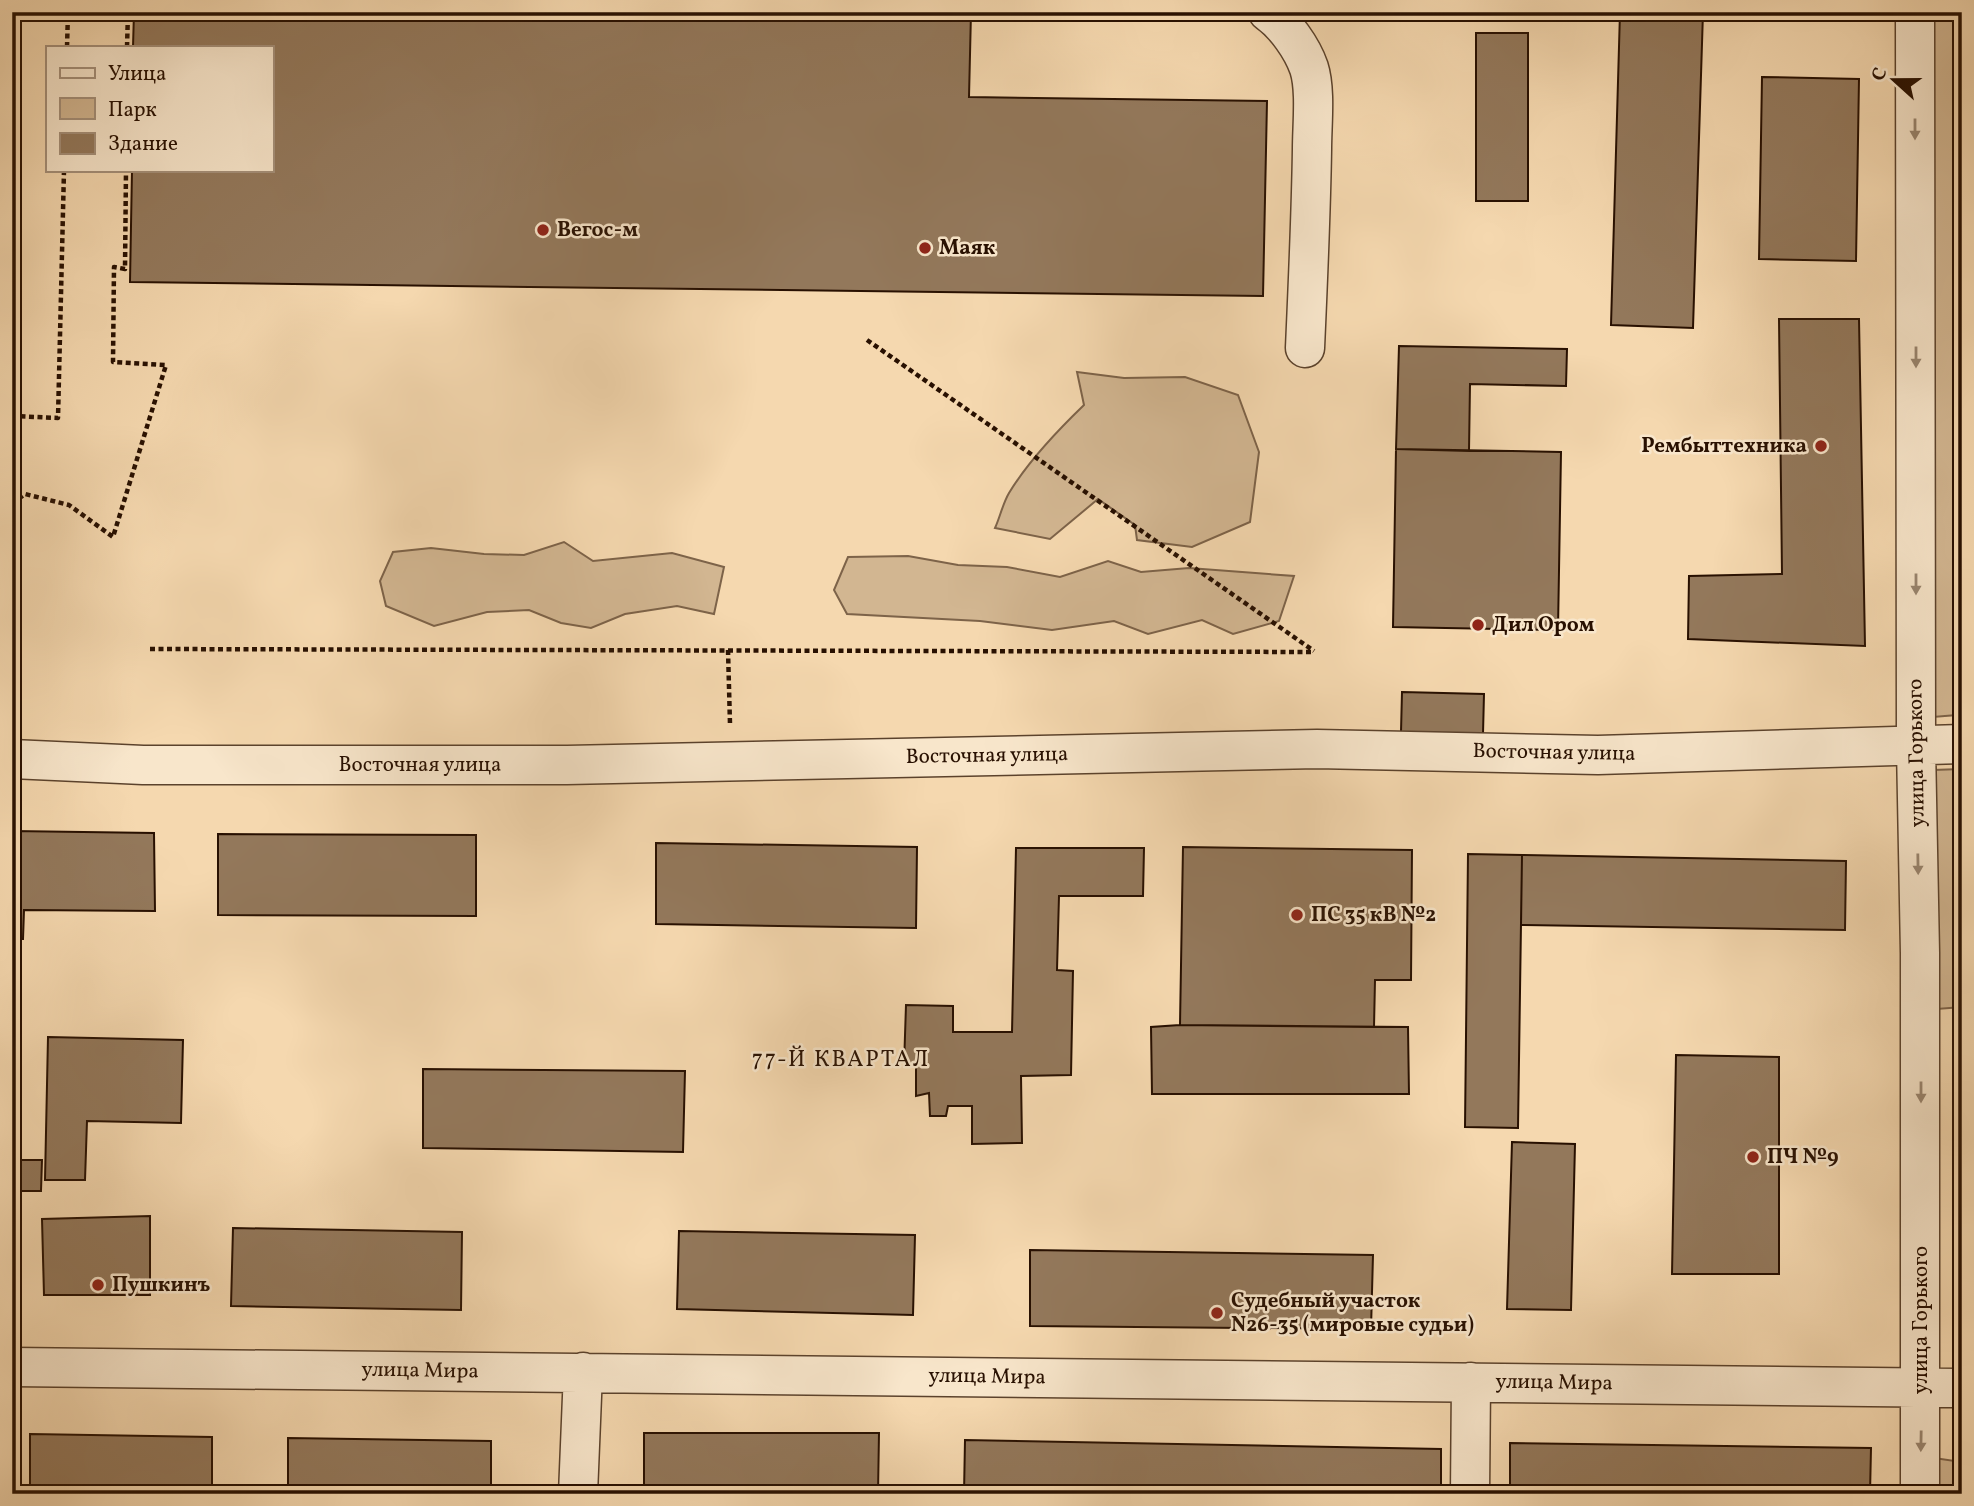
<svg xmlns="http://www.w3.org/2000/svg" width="1974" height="1506" font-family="Vollkorn,serif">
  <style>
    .green { fill: #d2b691; stroke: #7d6349; stroke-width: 2 }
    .building { fill: #93785b; stroke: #281001; stroke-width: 2 }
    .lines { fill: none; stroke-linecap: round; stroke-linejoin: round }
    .minor-casing { stroke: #5b422c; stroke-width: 41 }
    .path { stroke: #281001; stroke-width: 4.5; stroke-dasharray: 5 3.5; stroke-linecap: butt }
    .minor { stroke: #f8e6cb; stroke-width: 38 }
    .oneway { fill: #9a8670 }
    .poi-dot { fill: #8f2418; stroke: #f8e6cb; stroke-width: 2.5 }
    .labels { text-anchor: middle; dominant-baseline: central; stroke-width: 5; stroke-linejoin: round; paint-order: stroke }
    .poi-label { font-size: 21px; font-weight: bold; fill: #281001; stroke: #f8e6cb; text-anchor: start }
    .street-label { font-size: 21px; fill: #281001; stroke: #f8e6cb }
    .neighbourhood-label { font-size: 23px; letter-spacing: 2px; fill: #281001; stroke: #f8e6cb }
  </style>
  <rect width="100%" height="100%" fill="#f5d8af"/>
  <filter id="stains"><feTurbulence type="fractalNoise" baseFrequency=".00286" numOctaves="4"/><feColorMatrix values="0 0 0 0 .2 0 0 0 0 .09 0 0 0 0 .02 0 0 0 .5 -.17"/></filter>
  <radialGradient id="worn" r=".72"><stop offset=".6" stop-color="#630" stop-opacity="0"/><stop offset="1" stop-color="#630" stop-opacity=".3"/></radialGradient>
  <!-- green -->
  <path class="green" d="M1933 12H1962V310L1957 715 1933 717Z
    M1077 372 1124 378 1185 377 1238 395 1259 452 1250 522 1192 547 1137 540 1135 525 1098 499 1050 539 995 528C1000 517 1003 503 1009 493 1029 460 1057 431 1084 405Z
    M564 542 593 561 672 553 724 567 714 614 677 606 625 614 591 628 561 623 529 610 487 612 434 626 386 606 380 581 393 552 431 548 484 554 524 555Z
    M908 556 958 565 1007 567 1060 577 1108 561 1141 572 1189 568 1294 576 1279 621 1233 634 1202 620 1148 634 1114 621 1052 630 980 621 847 614 834 590 848 557Z
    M1961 769 1962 1007 1937 1009 1933 770Z
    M1934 1458 1962 1462V1494H1933Z"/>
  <!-- building -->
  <path class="building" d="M134 12H971L969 97 1267 101 1263 296 130 282 132 170H271V47H133Z
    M1620 12H1703L1693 328 1611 325Z
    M1476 33H1528V201H1476Z
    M1762 77 1859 79 1856 261 1759 259Z
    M1779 319H1859L1865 646 1688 639 1689 576 1782 574Z
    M1399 346 1567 349 1566 386 1470 384 1469 451 1396 449Z
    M1396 449 1561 452 1558 630 1393 627Z
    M1402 692 1484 694 1483 734 1401 732Z
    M12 831 154 833 155 911 24 910 23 939H12Z
    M218 834 476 835V916L218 915Z
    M656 843 917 847 916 928 656 924Z
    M1183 847 1412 850 1411 980H1375L1374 1027 1180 1025Z
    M1016 848H1144L1143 896H1059L1057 970 1073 971 1071 1075 1021 1076 1022 1143 972 1144V1106H948L946 1116H930L929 1093 916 1096V1064L904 1066 906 1005 953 1006V1032H1012Z
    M1468 854 1522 855 1518 1128 1465 1127Z
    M1522 855 1846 861 1845 930 1521 925Z
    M1180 1025 1408 1027 1409 1094H1152L1151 1027Z
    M48 1037 183 1040 181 1123 87 1121 85 1180H45Z
    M1676 1055 1779 1057V1274H1672Z
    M423 1069 685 1071 683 1152 423 1148Z
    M1512 1142 1575 1144 1571 1310 1507 1309Z
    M16 1160H42L41 1191H16Z
    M150 1216V1295H44L42 1219Z
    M233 1228 462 1232 461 1310 231 1306Z
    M679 1231 915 1235 913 1315 677 1309Z
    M1030 1250 1373 1255 1371 1329 1030 1326Z
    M644 1433H879L878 1494H644Z
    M30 1434 212 1437V1494H30Z
    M288 1438 491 1441V1494H288Z
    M965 1440 1441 1449V1494H964Z
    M1510 1443 1871 1448 1870 1494H1510Z"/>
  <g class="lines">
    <!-- minor casing -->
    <g class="minor-casing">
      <path id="minor" d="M1268 12C1285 24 1302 48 1309 68 1316 90 1312 125 1312 149 1311 215 1308 281 1305 348
        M1915 12 1916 747 1920 953V1494
        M12 759 143 765H567L1317 749 1598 755 1962 744
        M12 1367 1962 1388
        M578 1494 583 1372
        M1470 1494 1471 1382"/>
    </g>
    <!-- path -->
    <path class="path" d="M67 47 68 12
      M127 47 128 12
      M867 340 1314 651
      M12 416 58 418 64 170
      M12 504 25 494 69 505 113 537 166 365 113 362 114 267 125 269 126 170
      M150 649 1314 652
      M728 650 730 724"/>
    <!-- minor -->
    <use href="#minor" class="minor"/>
  </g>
  <!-- one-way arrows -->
  <defs><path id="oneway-solid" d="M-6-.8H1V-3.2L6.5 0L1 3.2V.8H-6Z" transform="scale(1.75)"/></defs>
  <g class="oneway">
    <use href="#oneway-solid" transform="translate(1915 129) rotate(90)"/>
    <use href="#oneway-solid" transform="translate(1916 357) rotate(90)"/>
    <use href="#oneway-solid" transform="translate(1916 584) rotate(90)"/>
    <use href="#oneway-solid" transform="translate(1918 864) rotate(89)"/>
    <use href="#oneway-solid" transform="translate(1921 1092) rotate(90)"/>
    <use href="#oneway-solid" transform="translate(1921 1441) rotate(91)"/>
  </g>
  <!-- markers -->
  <g class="poi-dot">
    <circle cx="543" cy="230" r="7"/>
    <circle cx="925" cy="248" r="7"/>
    <circle cx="1821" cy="446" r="7"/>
    <circle cx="1478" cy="625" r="7"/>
    <circle cx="1297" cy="915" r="7"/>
    <circle cx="1753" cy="1157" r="7"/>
    <circle cx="98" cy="1285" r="7"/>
    <circle cx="1217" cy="1313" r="7"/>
  </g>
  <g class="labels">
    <!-- poi labels -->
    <g class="poi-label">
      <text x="557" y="230">Вегос-м</text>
      <text x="939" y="248">Маяк</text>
      <text x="1807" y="446" text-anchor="end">Рембыттехника</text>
      <text x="1492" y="625">Дил Ором</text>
      <text x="1311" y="915">ПС 35 кВ №2</text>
      <text x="1767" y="1157">ПЧ №9</text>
      <text x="112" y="1285">Пушкинъ</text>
      <text x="1231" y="1301">Судебный участок<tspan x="1231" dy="24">N26-35 (мировые судьи)</tspan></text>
    </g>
    <!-- street labels -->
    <g class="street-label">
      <text transform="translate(1554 753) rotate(1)">Восточная улица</text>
      <text transform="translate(1917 753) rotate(-91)">улица Горького</text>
      <text transform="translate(987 756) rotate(-1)">Восточная улица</text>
      <text x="420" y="765">Восточная улица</text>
      <text transform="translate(1921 1320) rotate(-90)">улица Горького</text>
      <text transform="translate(420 1371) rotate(1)">улица Мира</text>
      <text transform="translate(987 1377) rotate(1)">улица Мира</text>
      <text transform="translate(1554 1383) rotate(1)">улица Мира</text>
    </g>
    <!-- neighbourhood labels -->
    <g class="neighbourhood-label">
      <text x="841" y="1060">77-Й КВАРТАЛ</text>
    </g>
  </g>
  <!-- margin -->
  <rect width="1974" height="1506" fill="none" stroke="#f5d8af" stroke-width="42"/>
  <rect x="14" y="14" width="1946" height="1478" fill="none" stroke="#281001" stroke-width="3.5"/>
  <rect x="21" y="21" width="1932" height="1464" fill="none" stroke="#281001" stroke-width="2"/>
  <!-- legend -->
  <rect x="46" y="46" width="228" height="126" fill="#f8e6cb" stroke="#a5907a" stroke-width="2"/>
  <rect x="60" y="68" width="35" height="10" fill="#f8e6cb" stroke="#a5907a" stroke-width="2"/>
  <text x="108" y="80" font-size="21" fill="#281001">Улица</text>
  <rect x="60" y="98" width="35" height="21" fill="#d2b691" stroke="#a5907a" stroke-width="2"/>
  <text x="108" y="116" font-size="21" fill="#281001">Парк</text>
  <rect x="60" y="133" width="35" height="21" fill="#93785b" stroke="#a5907a" stroke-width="2"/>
  <text x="108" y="150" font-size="21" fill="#281001">Здание</text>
  <!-- north arrow -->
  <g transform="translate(1894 80) rotate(291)" stroke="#f8e6cb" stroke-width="5" paint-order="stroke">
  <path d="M0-5L12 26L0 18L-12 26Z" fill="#281001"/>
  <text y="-10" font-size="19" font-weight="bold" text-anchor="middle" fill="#281001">С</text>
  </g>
  <rect width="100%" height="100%" filter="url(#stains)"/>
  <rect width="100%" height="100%" fill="url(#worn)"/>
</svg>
